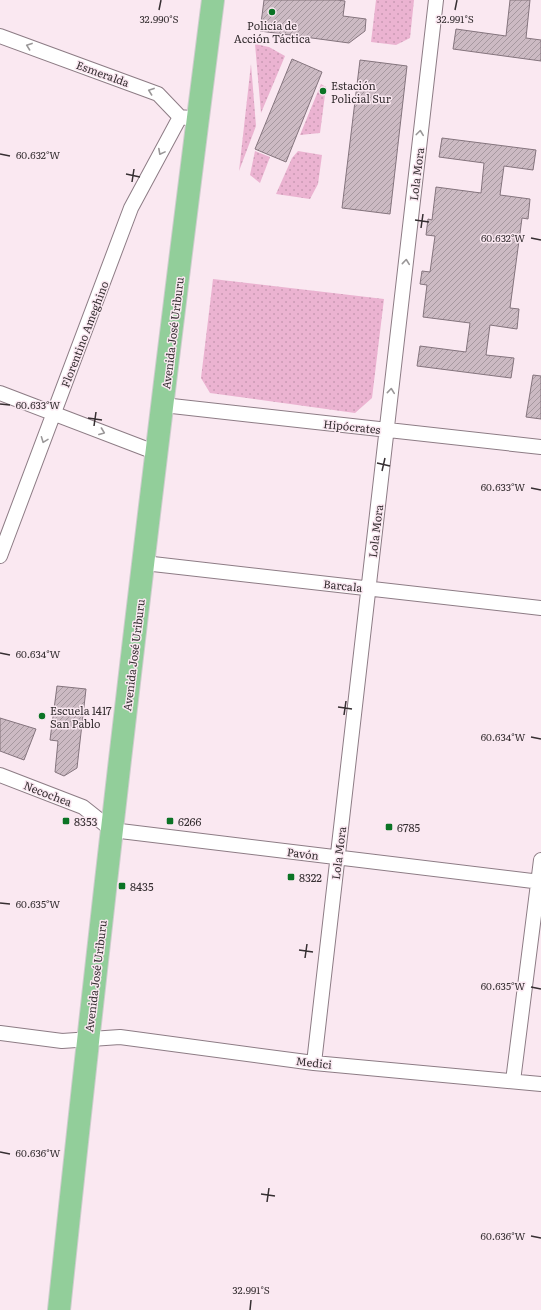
<svg xmlns="http://www.w3.org/2000/svg" width="541" height="1310" font-family="Literata,serif">
  <style>
    .grass { fill: url(#grass-dots) }
    .building { fill: url(#building-hatch); stroke: #84747d }
    .lines { fill: none; stroke-linecap: round; stroke-linejoin: round }
    .street-casing { stroke: #8d7c85; stroke-width: 16 }
    .primary-casing { stroke: #cfcdce; stroke-width: 24 }
    .street { stroke: #fff; stroke-width: 14 }
    .primary { stroke: #92ce9a; stroke-width: 22 }
    .oneway { stroke: #9a9798 }
    .ticks { fill: none; stroke: #362f32; stroke-width: 1.5 }
    .poi-dot { fill: #0b7325; stroke: #fae8f1; stroke-width: 1.5 }
    .labels { text-anchor: middle; dominant-baseline: central; stroke-width: 3; stroke-linejoin: round; paint-order: stroke }
    .poi-label { font-size: 11px; fill: #362f32; stroke: #fae8f1; text-anchor: start }
    .street-label { font-size: 11px; fill: #362f32; stroke: #fae8f1 }
    .ticks-label { font-size: 10px; text-anchor: middle; fill: #362f32; stroke: #fae8f1; stroke-width: 3; stroke-linejoin: round; paint-order: stroke }
  </style>
  <defs>
    <pattern id="grass-dots" width="8" height="8" patternUnits="userSpaceOnUse"><rect width="8" height="8" fill="#ebb3d1"/><path d="M2 2h.1M6 6h.1" fill="none" stroke="#ca9ab4" stroke-width="1.8" stroke-linecap="round"/></pattern>
    <pattern id="building-hatch" width="6" height="6" patternUnits="userSpaceOnUse"><rect width="6" height="6" fill="#ccbac3"/><path d="M-1 1l2-2M0 6l6-6M5 7l2-2" fill="none" stroke="#a6989f"/></pattern>
  </defs>
  <rect width="100%" height="100%" fill="#fae8f1"/>
  <!-- grass -->
  <path class="grass" d="M376 0H414L410 38 396 45 371 42Z
    M255 44 269 47 285 56 261 113Z
    M251 64 256 126 239 171Z
    M321 84 326 87 320 133 300 135Z
    M255 151 270 157 260 183 250 175Z
    M298 151 322 155 318 184 310 199 276 194 292 158Z
    M213 279 384 299 372 398 355 413 210 393 201 378Z"/>
  <!-- building -->
  <path class="building" d="M264 0H337L345 1 343 16 366 19 365 31 349 43 260 31Z
    M510 0H530L526 38 541 40V61L453 49 456 29 506 36Z
    M292 59 322 72 286 162 255 149Z
    M360 60 407 66 390 214 342 208Z
    M442 138 536 150 533 170 504 166 500 195 530 199 528 219 522 218 510 308 519 309 517 329 490 325 486 355 514 358 511 378 417 366 420 346 466 352 470 323 423 317 427 285 420 284 422 271 430 272 435 236 426 235 428 219 432 220 436 187 481 193 484 163 439 157Z
    M533 375 541 376V419L526 417Z
    M57 686 86 689 77 768 64 776 55 772 58 741 50 740Z
    M0 718 36 729 24 760 0 751Z"/>
  <g class="lines">
    <!-- street casing -->
    <g class="street-casing">
      <path id="street" d="M0 36 158 94 180 117 189 118
        M0 393 157 453
        M163 405 541 447
        M0 556 131 208 180 117
        M144 563 541 608
        M0 775 83 807 112 830 541 882
        M0 1033 62 1041 120 1037 314 1063 541 1084
        M314 1063 436 0
        M513 1081 541 860"/>
    </g>
    <!-- primary casing -->
    <g class="primary-casing">
      <path id="primary" d="M59 1310C105 873 157 436 213 0"/>
    </g>
    <!-- street -->
    <use href="#street" class="street"/>
    <!-- primary -->
    <use href="#primary" class="primary"/>
  </g>
  <!-- one-way arrows -->
  <defs><path id="oneway-chevron" d="M-2-3.5L2.5 0L-2 3.5" fill="none" stroke-width="1.6" stroke-linecap="round" stroke-linejoin="round"/></defs>
  <g class="oneway">
    <use href="#oneway-chevron" transform="translate(29 46) rotate(-160)"/>
    <use href="#oneway-chevron" transform="translate(151 91) rotate(-160)"/>
    <use href="#oneway-chevron" transform="translate(420 133) rotate(-83)"/>
    <use href="#oneway-chevron" transform="translate(161 152) rotate(118)"/>
    <use href="#oneway-chevron" transform="translate(406 262) rotate(-84)"/>
    <use href="#oneway-chevron" transform="translate(391 391) rotate(-84)"/>
    <use href="#oneway-chevron" transform="translate(102 432) rotate(21)"/>
    <use href="#oneway-chevron" transform="translate(44 440) rotate(111)"/>
  </g>
  <!-- ticks -->
  <path class="ticks" d="M159 10 161 0M455 10 457 0M0 154 10 156M126 174 140 177M132 182 134 169M415 220 429 222M421 228 423 214M531 238 541 240M0 404 10 405M88 418 102 420M94 426 96 412M377 463 390 466M382 471 385 458M531 488 541 490M0 653 10 655M338 707 352 709M344 715 346 701M531 737 541 739M0 903 10 904M299 950 313 952M305 958 307 944M531 987 541 989M0 1152 10 1154M261 1194 275 1196M267 1202 269 1188M531 1236 541 1238M250 1310 251 1300"/>
  <!-- markers -->
  <g class="poi-dot">
    <circle cx="272" cy="12" r="4"/>
    <circle cx="323" cy="91" r="4"/>
    <circle cx="42" cy="716" r="4"/>
    <rect x="62" y="817" width="8" height="8" rx="2"/>
    <rect x="166" y="817" width="8" height="8" rx="2"/>
    <rect x="385" y="823" width="8" height="8" rx="2"/>
    <rect x="287" y="873" width="8" height="8" rx="2"/>
    <rect x="118" y="882" width="8" height="8" rx="2"/>
  </g>
  <g class="labels">
    <!-- poi labels -->
    <g class="poi-label">
      <text x="272" y="25" text-anchor="middle">Policía de<tspan x="272" dy="13">Acción Táctica</tspan></text>
      <text x="331" y="85">Estación<tspan x="331" dy="13">Policial Sur</tspan></text>
      <text x="50" y="710">Escuela 1417<tspan x="50" dy="13">San Pablo</tspan></text>
      <text x="74" y="821">8353</text>
      <text x="178" y="821">6266</text>
      <text x="397" y="827">6785</text>
      <text x="299" y="877">8322</text>
      <text x="130" y="886">8435</text>
    </g>
    <!-- street labels -->
    <g class="street-label">
      <text transform="translate(103 73) rotate(20)">Esmeralda</text>
      <text transform="translate(416 174) rotate(-83)">Lola Mora</text>
      <text transform="translate(172 333) rotate(-83)">Avenida José Uriburu</text>
      <text transform="translate(84 334) rotate(-69)">Florentino Ameghino</text>
      <text transform="translate(352 426) rotate(6)">Hipócrates</text>
      <text transform="translate(375 531) rotate(-83)">Lola Mora</text>
      <text transform="translate(343 585) rotate(6)">Barcala</text>
      <text transform="translate(133 655) rotate(-83)">Avenida José Uriburu</text>
      <text transform="translate(48 793) rotate(21)">Necochea</text>
      <text transform="translate(303 853) rotate(7)">Pavón</text>
      <text transform="translate(338 853) rotate(-83)">Lola Mora</text>
      <text transform="translate(95 976) rotate(-83)">Avenida José Uriburu</text>
      <text transform="translate(314 1062) rotate(6)">Medici</text>
    </g>
  </g>
  <g class="ticks-label">
    <text x="159" y="23">32.990°S</text>
    <text x="455" y="23">32.991°S</text>
    <text x="38" y="159">60.632°W</text>
    <text x="503" y="242">60.632°W</text>
    <text x="38" y="409">60.633°W</text>
    <text x="503" y="491">60.633°W</text>
    <text x="38" y="658">60.634°W</text>
    <text x="503" y="741">60.634°W</text>
    <text x="38" y="908">60.635°W</text>
    <text x="503" y="990">60.635°W</text>
    <text x="38" y="1157">60.636°W</text>
    <text x="503" y="1240">60.636°W</text>
    <text x="251" y="1294">32.991°S</text>
  </g>
</svg>
